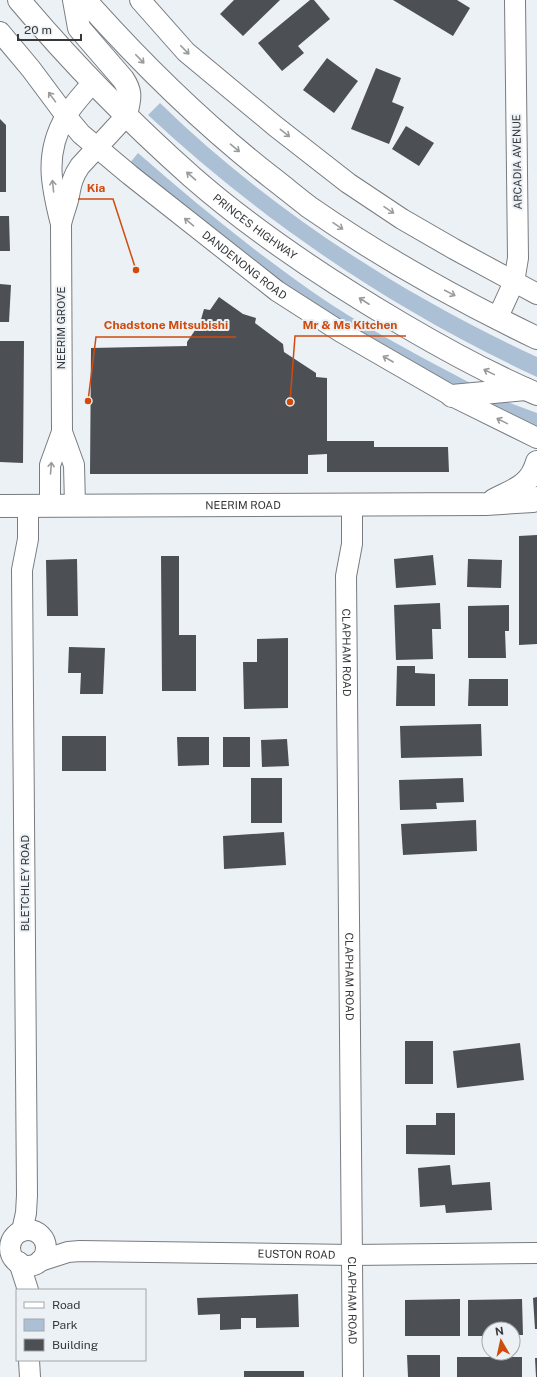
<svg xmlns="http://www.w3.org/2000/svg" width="537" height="1377" font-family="'Public Sans',sans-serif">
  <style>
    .green { fill: #acc0d5 }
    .building { fill: #4c5054 }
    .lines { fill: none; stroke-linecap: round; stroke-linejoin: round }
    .minor-casing { stroke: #787c80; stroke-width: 22 }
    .tertiary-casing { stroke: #787c80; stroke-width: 24 }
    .trunk-casing { stroke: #787c80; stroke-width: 24 }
    .minor { stroke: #fff; stroke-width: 20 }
    .tertiary { stroke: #fff; stroke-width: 22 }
    .trunk { stroke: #fff; stroke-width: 22 }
    .oneway { stroke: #9a9c9c }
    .labels { text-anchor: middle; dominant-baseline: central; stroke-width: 4; stroke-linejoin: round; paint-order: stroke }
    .street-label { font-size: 11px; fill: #36383a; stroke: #ecf1f6 }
    .leader { fill: none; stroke: #d04b0c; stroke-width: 1.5 }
    .callout-dot { fill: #d04b0c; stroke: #ecf1f6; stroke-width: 1.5 }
    .callout-label { font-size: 12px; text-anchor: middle; font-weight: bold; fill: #d04b0c; stroke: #ecf1f6; stroke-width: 4; stroke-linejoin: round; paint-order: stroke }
  </style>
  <rect width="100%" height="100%" fill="#ecf1f6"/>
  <!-- green -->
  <path class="green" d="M160 103C269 209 399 293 537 357V377C393 310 264 223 148 115Z
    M138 153C200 207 263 259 332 305 377 334 425 359 472 384L461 387 441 379 405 360 307 300 225 241 129 164Z
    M500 400 510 403 537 413V426L489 403Z"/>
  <!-- building -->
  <path class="building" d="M234 0H280L243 36 220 14Z
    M310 0H314L330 19 298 46 304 53 282 71 258 43Z
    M393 0H457L470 8 453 36Z
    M327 58 358 81 334 113 303 90Z
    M376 68 401 78 392 102 404 107 389 144 351 129Z
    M0 119 6 125V192H0Z
    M406 126 434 143 419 166 392 149Z
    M0 216H9L10 251H0Z
    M0 284 11 285 9 322H0Z
    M219 297 243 314 256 318 255 323 283 344 284 352 316 373V377L327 378V441H374V447H448L449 472H327V454L308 455V474H90L91 348 187 346V342L200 323 204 309 210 310Z
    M0 341H24L23 463 0 462Z
    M537 535V644L519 645V536Z
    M433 555 436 585 396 588 394 559Z
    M161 556H179V635H196V691H162Z
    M77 559 78 616H47L46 560Z
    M468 559 502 560 501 588 467 587Z
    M440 603 441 629H432L433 659 396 660 394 605Z
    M509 605V631H505L506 658H468V606Z
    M288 638V708L244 709 243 662H257V639Z
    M69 647 105 648 103 694H80L81 673H68Z
    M397 666H415V673L435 674V706H396Z
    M469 679H508V706H468Z
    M481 724 482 756 401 758 400 726Z
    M62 736H106V771H62Z
    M177 737H209V765L178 766Z
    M223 737H250V767H223Z
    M287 739 289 766 262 767 261 740Z
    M251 778H282V823H251Z
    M463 778 464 802 436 803 437 809 400 810 399 780Z
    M476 820 477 851 403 855 401 824Z
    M284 832 286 865 224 869 223 836Z
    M405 1041H433V1084H405Z
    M520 1043 524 1080 457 1088 453 1051Z
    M436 1113H455V1155L406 1154V1125H436Z
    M450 1165 452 1185 490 1182 492 1210 446 1213 445 1205 420 1207 418 1168Z
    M298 1294 299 1327 256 1328V1318H241V1329L220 1330V1314L198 1315 197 1298Z
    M537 1297V1329H535L533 1298Z
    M460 1299V1336H405V1300Z
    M522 1299 523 1335H513V1329H489V1336H468V1300Z
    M407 1355H440V1377H408Z
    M457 1357H522V1377H457Z
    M535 1358H537V1377H536Z
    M244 1371H304V1377H244Z"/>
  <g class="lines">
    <!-- minor casing -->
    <g class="minor-casing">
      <g id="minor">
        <path d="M140 0 186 52 275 126 348 183 402 219 454 249 537 294"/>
        <path id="s1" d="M0 32 31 69 66 116 81 134 130 175 277 291 341 332 452 396 537 438"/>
        <path d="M61 224C63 215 67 205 69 196 71 184 73 176 80 166L126 116"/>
        <path d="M497 319 514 282 518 258 515 0"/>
        <path d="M62 432 74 465 75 505"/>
        <path id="s2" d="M352 505V544L346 576 353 1377"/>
        <path d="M50 506V465L62 432 61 224C51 185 44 153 66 116 73 104 84 93 93 82"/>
        <circle cx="28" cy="1248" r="18"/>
        <path d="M22 1231 26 1213 27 1195 22 570 28 539V506"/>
        <path id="s3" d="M40 1261 68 1252 80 1251 352 1255 537 1253"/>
        <path d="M19 1262 28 1290"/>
        <path d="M29 1360 30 1377"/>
      </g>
    </g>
    <!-- tertiary casing -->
    <g class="tertiary-casing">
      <g id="tertiary">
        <path d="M494 500C515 489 530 486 537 462"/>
        <path id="s4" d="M0 506 486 504 533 501 537 498"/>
      </g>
    </g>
    <!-- trunk casing -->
    <g class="trunk-casing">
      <g id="trunk">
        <path id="s5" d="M19 0C72 63 130 122 192 177 256 233 329 281 402 324 446 350 490 374 537 394"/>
        <path d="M74 0 79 28 123 79C133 94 129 99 126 116"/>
        <path d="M85 0C142 64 203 124 271 177 284 187 296 197 309 207 381 257 458 300 537 338"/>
        <path d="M452 396 525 389"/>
      </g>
    </g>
    <!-- minor -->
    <use href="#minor" class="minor"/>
    <!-- tertiary -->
    <use href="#tertiary" class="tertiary"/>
    <!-- trunk -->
    <use href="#trunk" class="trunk"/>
  </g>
  <!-- one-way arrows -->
  <defs><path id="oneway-shaft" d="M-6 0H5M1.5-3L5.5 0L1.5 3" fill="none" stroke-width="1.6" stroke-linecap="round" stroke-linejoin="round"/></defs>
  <g class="oneway">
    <use href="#oneway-shaft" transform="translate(185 50) rotate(46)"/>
    <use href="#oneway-shaft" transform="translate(140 59) rotate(46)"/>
    <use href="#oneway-shaft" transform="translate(52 97) rotate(-126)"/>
    <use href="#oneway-shaft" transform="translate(285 133) rotate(38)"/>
    <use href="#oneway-shaft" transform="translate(235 148) rotate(40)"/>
    <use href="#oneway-shaft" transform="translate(191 176) rotate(-139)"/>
    <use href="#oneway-shaft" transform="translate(53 186) rotate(-96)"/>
    <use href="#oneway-shaft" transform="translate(389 210) rotate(34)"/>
    <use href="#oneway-shaft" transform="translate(189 222) rotate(-140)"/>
    <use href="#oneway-shaft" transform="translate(338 226) rotate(34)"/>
    <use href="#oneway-shaft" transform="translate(450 293) rotate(28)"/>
    <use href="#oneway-shaft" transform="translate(364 301) rotate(-147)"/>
    <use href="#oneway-shaft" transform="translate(388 359) rotate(-150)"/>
    <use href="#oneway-shaft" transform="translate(489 372) rotate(-154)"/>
    <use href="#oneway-shaft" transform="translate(502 421) rotate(-154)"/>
    <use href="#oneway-shaft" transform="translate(51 468) rotate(-85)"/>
  </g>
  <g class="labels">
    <!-- street labels -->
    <g class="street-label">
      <text transform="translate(517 162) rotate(-91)">ARCADIA AVENUE</text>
      <text stroke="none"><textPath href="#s5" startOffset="328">PRINCES HIGHWAY</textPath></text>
      <text stroke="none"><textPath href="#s1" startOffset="340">DANDENONG ROAD</textPath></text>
      <text transform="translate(61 328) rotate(-90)">NEERIM GROVE</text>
      <text stroke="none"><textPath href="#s4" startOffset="243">NEERIM ROAD</textPath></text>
      <text stroke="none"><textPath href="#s2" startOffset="148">CLAPHAM ROAD</textPath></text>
      <text transform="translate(25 883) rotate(-90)">BLETCHLEY ROAD</text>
      <text stroke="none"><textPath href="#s2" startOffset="472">CLAPHAM ROAD</textPath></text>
      <text stroke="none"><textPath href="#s3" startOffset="258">EUSTON ROAD</textPath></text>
      <text stroke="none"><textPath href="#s2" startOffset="796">CLAPHAM ROAD</textPath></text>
    </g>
  </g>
  <!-- callouts -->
  <path class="leader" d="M136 270L113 199H78M290 402L295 336H406M88 401L96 337H236"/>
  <g class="callout-dot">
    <circle cx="136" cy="270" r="4"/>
    <circle cx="290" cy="402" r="4"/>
    <circle cx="88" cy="401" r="4"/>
  </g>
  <g class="callout-label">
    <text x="96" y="192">Kia</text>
    <text x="350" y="329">Mr &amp; Ms Kitchen</text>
    <text x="166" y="329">Chadstone Mitsubishi</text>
  </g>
  <!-- legend -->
  <rect x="16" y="1289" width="130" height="72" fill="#ecf1f6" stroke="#a3a7ab"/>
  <rect x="24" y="1302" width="20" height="6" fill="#ffffff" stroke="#a3a7ab"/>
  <text x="52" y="1309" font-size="12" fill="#36383a">Road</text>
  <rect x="24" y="1319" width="20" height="12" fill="#acc0d5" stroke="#a3a7ab"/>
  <text x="52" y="1329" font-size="12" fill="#36383a">Park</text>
  <rect x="24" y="1339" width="20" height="12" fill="#4c5054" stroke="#a3a7ab"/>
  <text x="52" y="1349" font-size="12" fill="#36383a">Building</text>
  <!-- north arrow -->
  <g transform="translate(501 1341) rotate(351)"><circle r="19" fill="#ecf1f6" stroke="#a3a7ab"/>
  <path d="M0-3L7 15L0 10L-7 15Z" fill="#d04b0c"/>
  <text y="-6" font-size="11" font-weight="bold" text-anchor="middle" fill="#36383a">N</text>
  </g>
  <!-- scale -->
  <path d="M18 34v6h63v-6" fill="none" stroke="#36383a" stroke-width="2"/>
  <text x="24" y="34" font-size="12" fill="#36383a" stroke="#ecf1f6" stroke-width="3" paint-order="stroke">20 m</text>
</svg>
